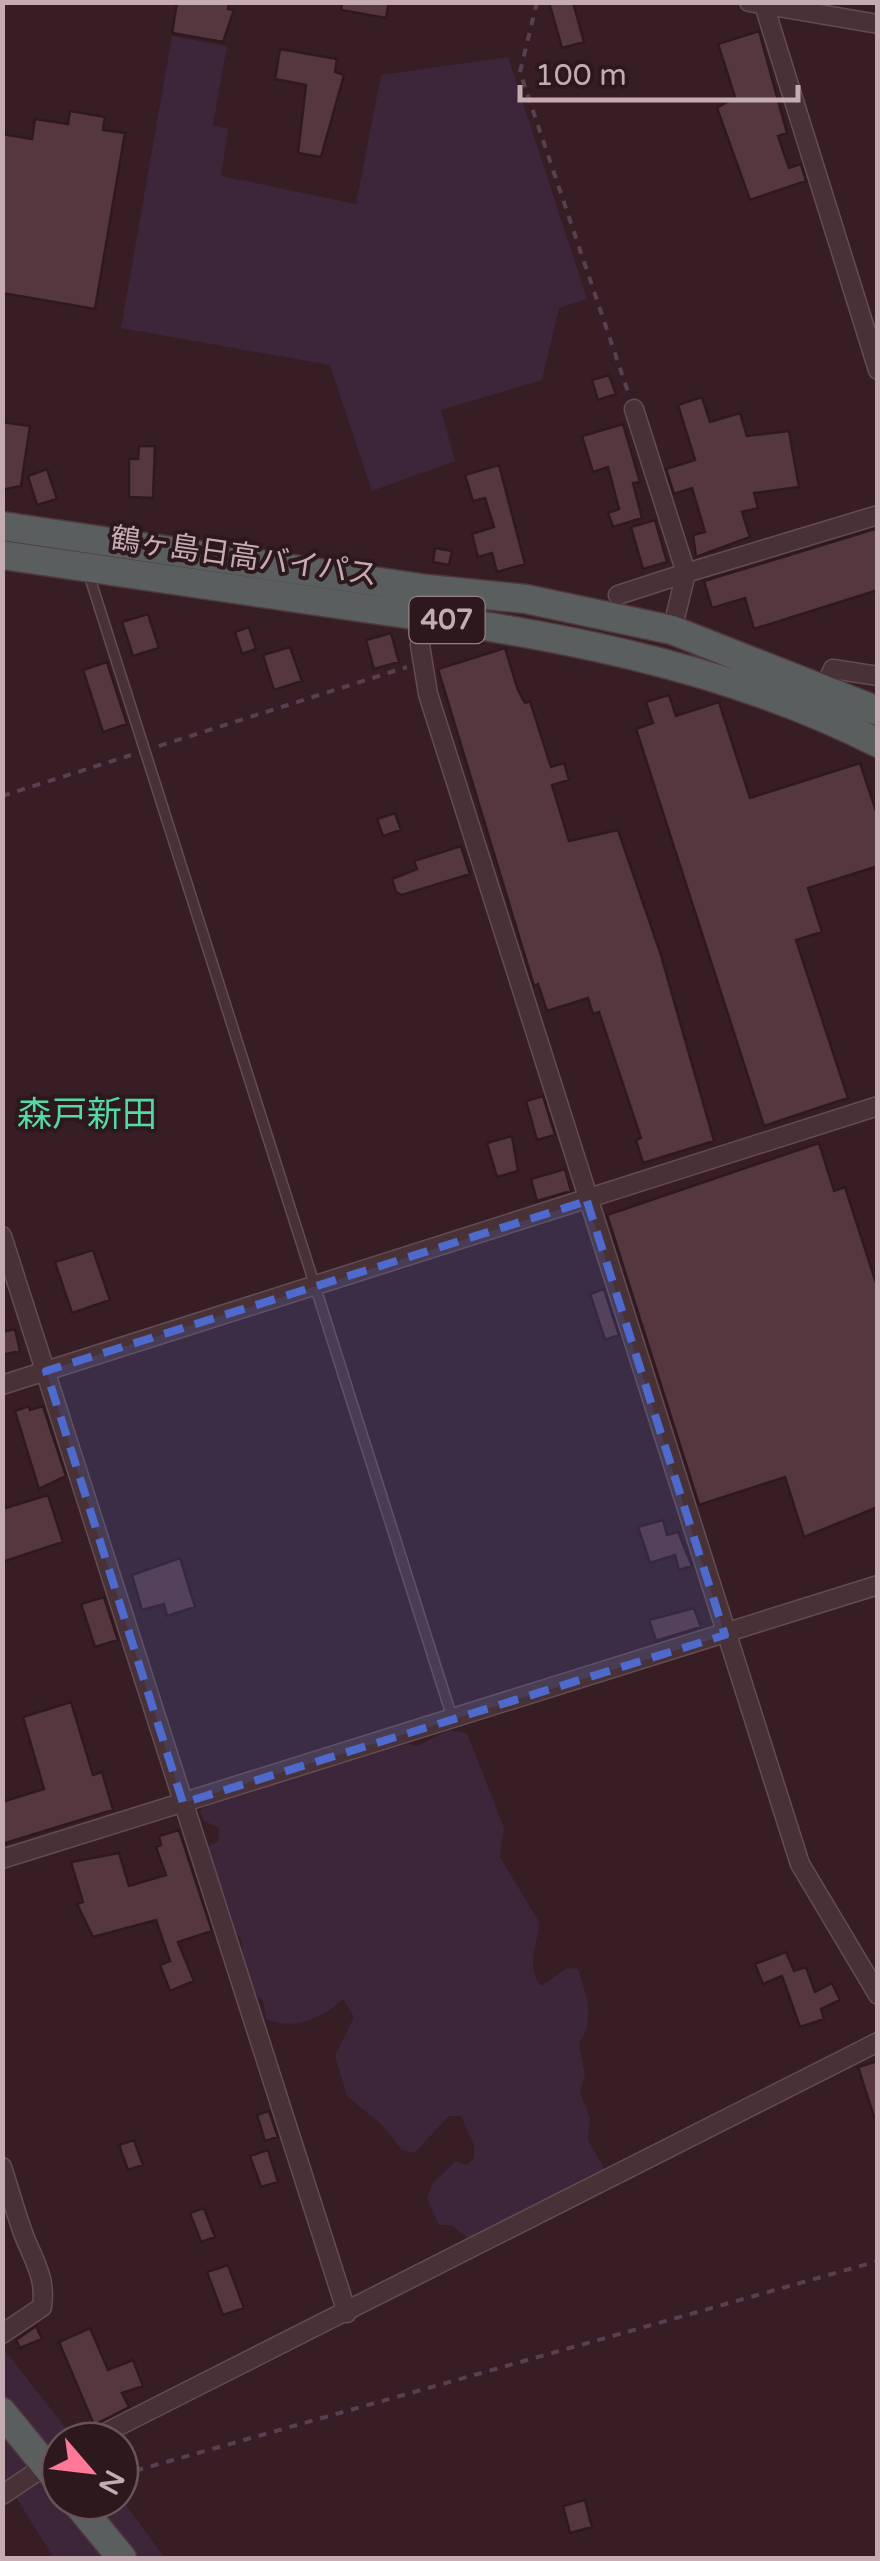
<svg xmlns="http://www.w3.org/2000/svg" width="880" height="2561" font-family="'Varela Round','Noto Sans JP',sans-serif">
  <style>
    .green { fill: #3d253a }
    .building { fill: #56373f; stroke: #2e191f; stroke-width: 2.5 }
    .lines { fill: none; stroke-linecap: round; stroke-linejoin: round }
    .service-casing { stroke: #634c52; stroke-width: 12 }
    .minor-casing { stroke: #634c52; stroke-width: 21 }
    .trunk-casing { stroke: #4f393f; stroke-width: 31 }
    .path { stroke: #584051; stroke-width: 4; stroke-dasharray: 8 8; stroke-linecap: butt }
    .service { stroke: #483238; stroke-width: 9 }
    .minor { stroke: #483238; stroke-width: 18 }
    .trunk { stroke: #5b5e5e; stroke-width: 28 }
    .marked { fill: #4f6acd; fill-opacity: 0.2; stroke: #4f6acd; stroke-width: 8; stroke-dasharray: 20 12; stroke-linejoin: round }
    .labels { text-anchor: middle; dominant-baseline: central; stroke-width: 8; stroke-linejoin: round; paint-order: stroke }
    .shield { fill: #2c181d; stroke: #978085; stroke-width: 2.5 }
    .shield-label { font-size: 28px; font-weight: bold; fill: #c5acb2 }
    .street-label { font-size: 30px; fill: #c5acb2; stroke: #2c181d }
    .quarter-label { font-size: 35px; fill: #53d9a1; stroke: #2c181d }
  </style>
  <rect width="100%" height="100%" fill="#371e25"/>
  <!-- green -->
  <path class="green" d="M172 36 227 46 213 125 228 129 221 176 356 204 381 75 508 57 587 299 559 308 542 380 441 410 455 461 372 491 330 365 121 328Z
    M448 1730 467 1733 504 1828 500 1857 539 1922C538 1945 525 1966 541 1986L567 1968 578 1969C586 1994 596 2019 579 2043L585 2076 580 2091 590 2119 588 2140 604 2168 596 2180 467 2238 452 2225H439L427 2197 433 2183 456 2161 466 2165 474 2158V2145L461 2116H449L414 2153 402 2150 382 2125 347 2096 335 2056 354 2017 343 1999C321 2019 295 2031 266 2019L263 2001 248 1988 241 1938C217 1918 210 1876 208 1846L218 1842 219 1828 204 1821 200 1812 206 1804C273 1783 338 1760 408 1744L418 1746Z
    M3 2348 76 2441H60V2501H120V2497L165 2558H54L3 2477Z"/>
  <!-- building -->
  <path class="building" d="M177 2H229L228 9 234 10 223 42 172 33Z
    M342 2H389L386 18 341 10Z
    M549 2H573L584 42 562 48Z
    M759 31 787 133 778 136 789 168 801 164 806 181 750 200 717 108 735 97 718 44Z
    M280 49 337 59 335 72 344 75 321 157 298 153 306 85 275 79Z
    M70 111 105 117 103 130 125 133 95 309 2 293V134L32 139 35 119 68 124Z
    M609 375 616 394 598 400 592 380Z
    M702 397 710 422 740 413 747 436 789 431 799 487 754 493 758 508 742 512 750 537 696 557 693 535 705 532 692 488 674 494 666 469 695 460 678 405Z
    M2 422 30 426 21 486 2 490Z
    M623 424 640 482 633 483 642 518 613 527 608 513 619 509 608 467 593 472 582 436Z
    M139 446H155L153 498 129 497V459H138Z
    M499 465 525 564 497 572 492 553 478 557 472 534 494 527 485 498 473 501 465 475Z
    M47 469 57 499 37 505 28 476Z
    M655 520 667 562 643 569 631 527Z
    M878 528V590L754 629 745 598 712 608 704 581Z
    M435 548 452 551 449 565 433 562Z
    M148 614 159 648 133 656 122 622Z
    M249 627 256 649 242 654 235 632Z
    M391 633 399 662 374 669 366 640Z
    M290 647 302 681 274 690 263 655Z
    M505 648 518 690 525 703 530 701 551 767 564 763 569 780 552 785 569 841 618 830 660 952 714 1141 643 1163 636 1140 641 1138 599 1012 593 1014 588 998 547 1011 538 984 534 986 438 669Z
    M107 662 127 724 103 732 83 670Z
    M669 695 676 716 719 702 750 798 860 763 878 817V866L808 888 822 932 796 940 848 1098 764 1126 636 729 653 723 646 702Z
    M395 813 401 830 383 836 377 819Z
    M461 846 470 874 402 895 396 892 392 879 417 869 414 861Z
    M543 1096 555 1135 537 1140 526 1101Z
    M512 1136 518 1171 497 1177 487 1143Z
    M819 1143 834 1191 845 1187 878 1289V1507L804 1537 785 1477 699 1505 607 1215Z
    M565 1169 571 1191 537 1201 531 1179Z
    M93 1250 110 1300 72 1313 55 1262Z
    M604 1289 619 1335 605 1340 590 1294Z
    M15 1329 20 1351 2 1355V1332Z
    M29 1406 30 1410 43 1406 66 1476 39 1489 15 1411Z
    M48 1495 63 1542 2 1562V1509Z
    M663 1520 667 1535 678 1532 692 1566 679 1570 675 1555 650 1563 638 1527Z
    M180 1558 195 1607 167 1616 164 1604 142 1610 132 1575Z
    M104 1597 118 1640 95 1647 81 1604Z
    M694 1608 701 1627 656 1641 649 1620Z
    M71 1702 93 1775 102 1772 113 1810 2 1844V1802L44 1789 23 1717Z
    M179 1830 212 1931 178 1942 194 1981 170 1991 160 1965 170 1961 156 1920 93 1937 77 1904 83 1902 71 1862 119 1853 129 1886 166 1875 156 1847 161 1845 159 1836Z
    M786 1952 794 1971 806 1967 815 1992 832 1983 840 2000 821 2009 824 2019 800 2027 782 1976 763 1984 755 1964Z
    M878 2061V2117H874L858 2067Z
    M269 2111 278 2137 265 2141 257 2115Z
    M134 2140 143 2165 128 2170 119 2145Z
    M268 2150 278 2182 261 2187 250 2156Z
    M204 2208 215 2237 201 2242 190 2213Z
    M228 2265 244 2308 223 2315 207 2272Z
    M36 2326 42 2339 20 2348 16 2340Z
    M90 2328 108 2370 133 2360 143 2386 122 2393 129 2407 94 2425 59 2342Z
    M585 2500 592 2527 570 2533 563 2506Z"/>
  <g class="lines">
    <!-- service casing -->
    <g class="service-casing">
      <path id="service" d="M89 575 452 1717"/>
    </g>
    <!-- minor casing -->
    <g class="minor-casing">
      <path id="minor" d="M749 2 878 24
        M764 5 878 370
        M618 595 686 573 634 409
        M423 609 420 645 428 694 800 1864 878 1995
        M672 630 686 573 878 515
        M824 689 833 669 878 676
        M2 1236 347 2313
        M2 1385 878 1106
        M2 1859 878 1585
        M2 2167C10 2191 16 2215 25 2238 35 2263 46 2278 42 2307L2 2334
        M89 2441 878 2042
        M2 2495 60 2456"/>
    </g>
    <!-- trunk casing -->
    <g class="trunk-casing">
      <path id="trunk" d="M2 526 427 589 526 599 672 630 878 711
        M2 555C123 573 244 590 364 608 542 633 716 661 878 743
        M2 2412 60 2483
        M75 2501 122 2558"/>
    </g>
    <!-- path -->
    <path class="path" d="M537 2 520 72 629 395
      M159 746 407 667
      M2 796 131 755
      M120 2475 878 2261"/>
    <!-- service -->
    <use href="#service" class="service"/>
    <!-- minor -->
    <use href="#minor" class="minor"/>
    <!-- trunk -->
    <use href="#trunk" class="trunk"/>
  </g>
  <!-- marked area -->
  <path class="marked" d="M587 1201 725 1635 183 1803 46 1371Z"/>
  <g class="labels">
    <!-- shield labels -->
    <rect class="shield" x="409.5" y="597" width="75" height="46" rx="8"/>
    <g class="shield-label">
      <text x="447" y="620">407</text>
    </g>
    <!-- street labels -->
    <g class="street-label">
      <text transform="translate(244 557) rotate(8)">鶴ヶ島日高バイパス</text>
    </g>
    <!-- quarter labels -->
    <g class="quarter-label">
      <text x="87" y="1115">森戸新田</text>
    </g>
  </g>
  <!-- border -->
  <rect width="880" height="2561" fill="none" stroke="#c5acb2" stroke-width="10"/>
  <!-- north arrow -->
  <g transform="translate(90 2471) rotate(118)"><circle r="48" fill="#2c181d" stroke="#695359" stroke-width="2.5"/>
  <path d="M0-8L18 38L0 25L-18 38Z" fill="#fe7897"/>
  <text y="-15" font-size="28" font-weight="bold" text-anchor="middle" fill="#c5acb2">N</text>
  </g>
  <!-- scale -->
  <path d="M520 85v15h278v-15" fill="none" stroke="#c5acb2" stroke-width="5"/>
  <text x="535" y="85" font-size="30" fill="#c5acb2" stroke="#2c181d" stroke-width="8" paint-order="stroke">100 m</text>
</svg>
